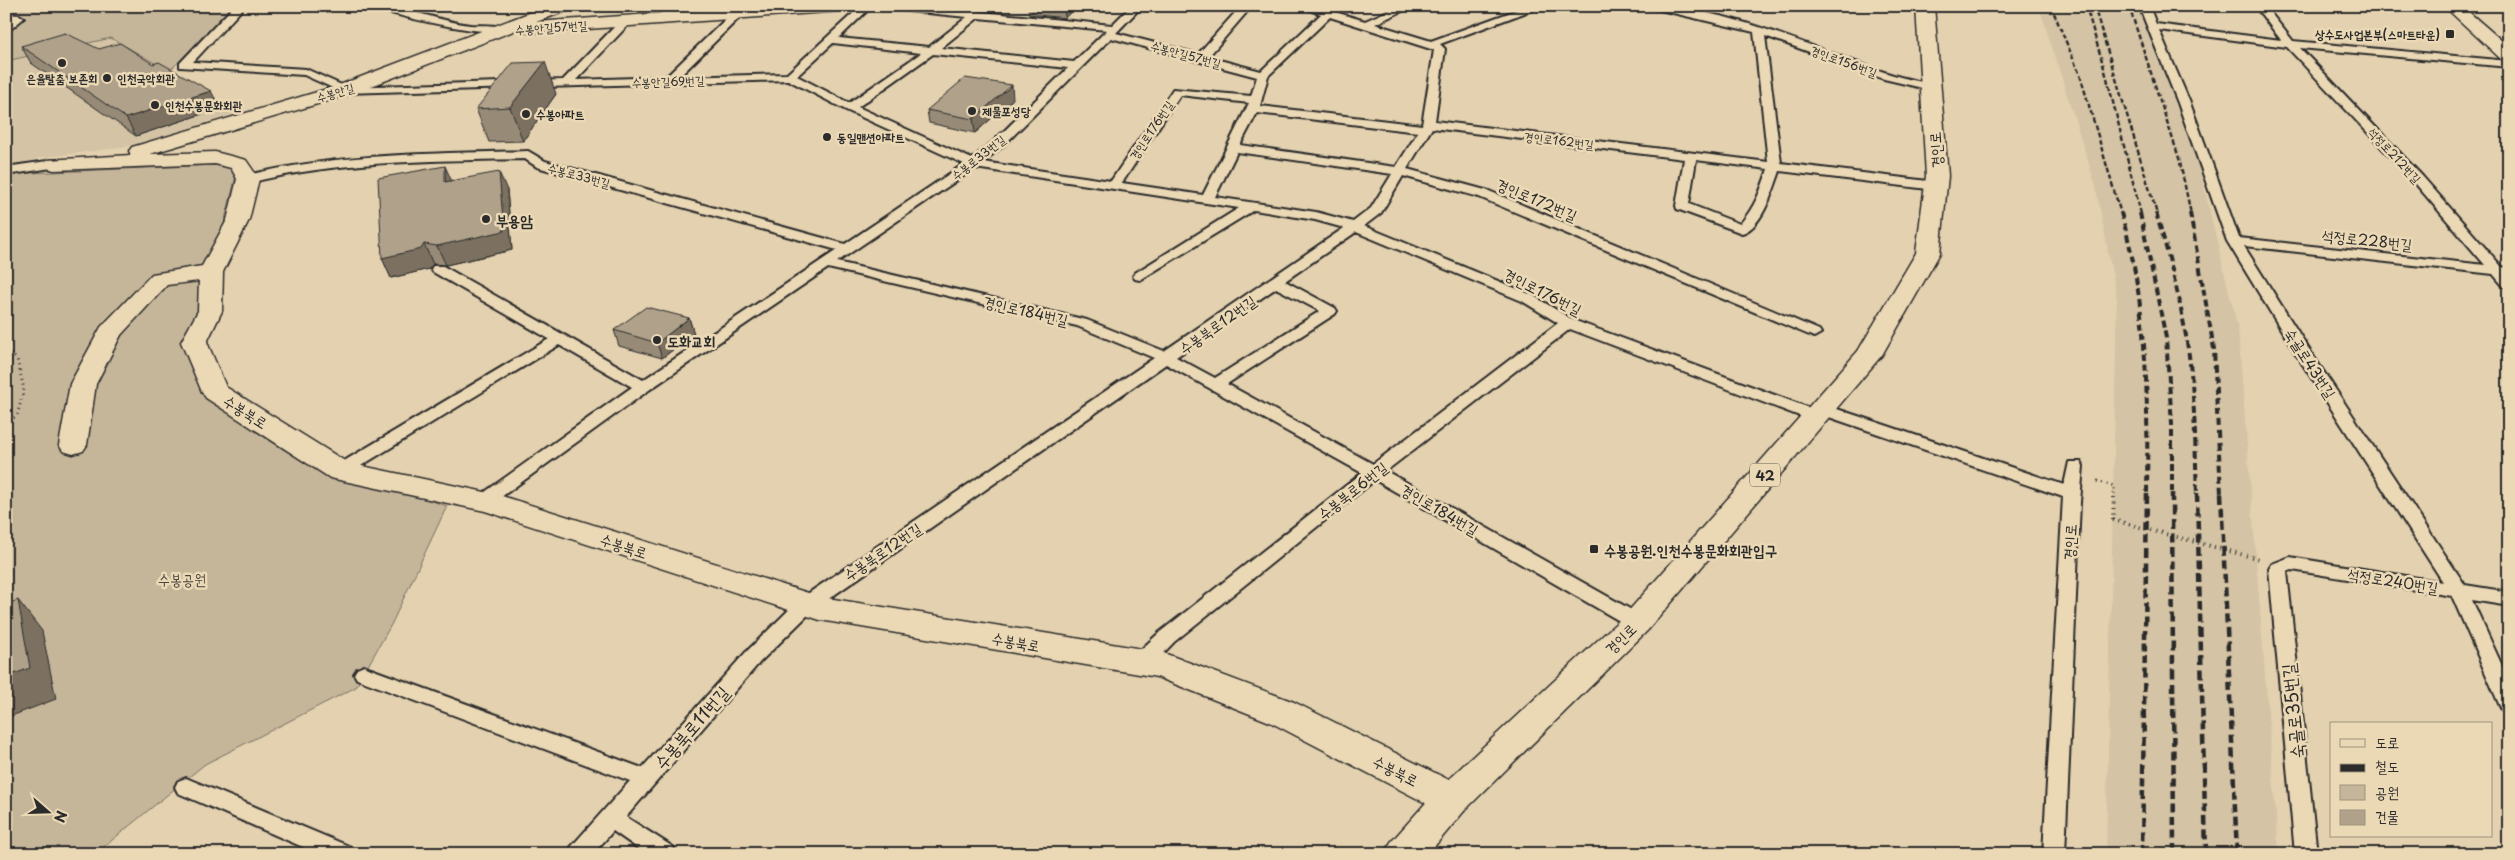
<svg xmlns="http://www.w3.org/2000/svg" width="2515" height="860" font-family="'Playpen Sans','Poor Story',sans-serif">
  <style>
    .built { fill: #d4c3a4 }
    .green { fill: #c5b69a; stroke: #787062 }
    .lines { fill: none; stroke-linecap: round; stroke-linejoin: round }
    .lane-casing { stroke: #2b2b2b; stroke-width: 4 }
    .street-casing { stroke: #2b2b2b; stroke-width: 3 }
    .secondary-casing { stroke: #2b2b2b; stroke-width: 3 }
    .primary-casing { stroke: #2b2b2b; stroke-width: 3 }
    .path-far1 { stroke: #2b2b2b; stroke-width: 3; stroke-dasharray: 1 4; stroke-linecap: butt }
    .path { stroke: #2b2b2b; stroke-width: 4; stroke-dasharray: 1 4.5; stroke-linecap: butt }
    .lane { fill: #ebd8b5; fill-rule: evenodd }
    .street { fill: #ebd8b5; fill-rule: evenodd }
    .secondary { fill: #ebd8b5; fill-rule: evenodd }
    .primary { fill: #ebd8b5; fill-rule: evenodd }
    .rail-far2 { stroke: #2b2b2b; stroke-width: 2.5; stroke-dasharray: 5 2.5; stroke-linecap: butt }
    .rail-far1 { stroke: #2b2b2b; stroke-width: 4; stroke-dasharray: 7 4; stroke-linecap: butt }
    .rail { stroke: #2b2b2b; stroke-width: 4.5; stroke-dasharray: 9 4.5; stroke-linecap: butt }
    .path-bridge { stroke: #2b2b2b; stroke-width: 4; stroke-dasharray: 1 4.5; stroke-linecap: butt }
    .wall { fill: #978b77; stroke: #2b2b2b }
    .shaded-wall { fill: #7b7161; stroke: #2b2b2b }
    .building { fill: #b0a28a; stroke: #2b2b2b }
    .poi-dot { fill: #2b2b2b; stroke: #ebd8b5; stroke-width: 2 }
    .labels { text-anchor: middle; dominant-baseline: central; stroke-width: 5; stroke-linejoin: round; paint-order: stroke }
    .far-street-label { font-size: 12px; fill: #2b2b2b; stroke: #ebd8b5 }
    .far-poi-label { font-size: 12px; font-weight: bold; fill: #2b2b2b; stroke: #ebd8b5; text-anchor: start }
    .shield { fill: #ebd8b5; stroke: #655f54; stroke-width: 1 }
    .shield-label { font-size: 14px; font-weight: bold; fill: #2b2b2b }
    .street-label { font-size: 15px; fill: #2b2b2b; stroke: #ebd8b5 }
    .poi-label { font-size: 15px; font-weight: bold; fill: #2b2b2b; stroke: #ebd8b5; text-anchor: start }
    .park-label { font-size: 15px; fill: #4a4741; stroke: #ebd8b5 }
    .near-street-label { font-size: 18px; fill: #2b2b2b; stroke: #ebd8b5 }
  </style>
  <rect width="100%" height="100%" fill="#e3d1af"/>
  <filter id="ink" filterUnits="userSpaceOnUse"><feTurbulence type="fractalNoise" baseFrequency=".02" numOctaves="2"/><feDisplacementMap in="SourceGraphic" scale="10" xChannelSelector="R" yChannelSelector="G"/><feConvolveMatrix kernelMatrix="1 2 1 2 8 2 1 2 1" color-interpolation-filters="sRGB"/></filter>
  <g filter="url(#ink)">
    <!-- built -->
    <path class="built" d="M2039 6H2144L2194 146 2238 329 2279 854H2106L2117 298 2095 183Z
      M111 38 241 112 126 147 39 158 6 168V61Z"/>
    <!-- green -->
    <path class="green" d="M6 6H238L169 71 111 38 6 61Z
      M239 164 194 342 215 392 340 471 447 506 392 623 356 687 205 764 95 854H6V174Z"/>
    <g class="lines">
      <!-- lane casing -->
      <g class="lane-casing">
        <path id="lane" d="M234 6H245L193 62 306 69 346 87 563 80 621 20 625 19 630 22 629 24 576 80 666 77 733 12H741V16L679 77 787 74 861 6H872L839 38 929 47 967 17 888 9 883 6H922L1112 25 1131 6H1142L1116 33 1198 54 1241 6H1252L1208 57 1261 71 1321 14 1298 6H1315L1365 21 1399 6H1413L1375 24 1431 41 1528 6H1543L1440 44 1445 49 1435 121 1768 162 1754 32 1643 6C1730 6 1809 48 1890 74 1905 79 1920 81 1935 85L1937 87 1931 90 1884 79 1765 36 1781 163 1936 182 1942 186 1936 190 1780 171C1774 188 1762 228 1742 233L1677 209 1676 206 1684 159 1432 128 1407 169 1489 191 1819 330 1821 333 1814 337 1479 197 1403 176 1381 213 1364 226 1532 295 1573 320 1815 410 1816 406H1828L2064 485 2069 462H2081L2083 466 2080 502 2065 854H2043L2063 497 1823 415 1822 420H1810L1570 329 1386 471 1644 617 1647 622 1644 627 1637 629 1630 627 1375 480 1174 642C1163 653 1149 672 1133 667L1130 662 1133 657 1160 632 1362 473 1166 364 814 609 760 662 626 817 673 847 676 854H646L613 831 593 854H568L571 847 630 781 357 679 354 674 357 669 364 666 371 669 642 768 746 652 800 599 1154 358 1077 326 828 268 649 390 490 505H478L475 501 478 497 632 387 559 345 346 475H334L332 471 334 467 549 339 433 272 431 269 433 266H443L643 380 837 250 537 167 525 159C432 161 339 160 248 183L242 179 244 176C337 153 432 154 528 151L545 161 845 244 964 164 846 110 788 80 344 93 304 75 180 67V63ZM1330 17 1434 50 1422 125 1260 106 1268 76ZM978 18 1107 30 1074 62 941 48ZM1111 38 1257 77 1251 96 1173 89 1111 181 983 162 1003 146ZM833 43 921 53 849 103 797 76ZM933 54 1068 68 995 140 972 159 858 107ZM1180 95 1249 103 1203 195 1122 183ZM1257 113 1418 132 1396 167 1240 145ZM1237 152 1392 174 1371 208 1353 222 1316 212 1215 197ZM1696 160 1768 169C1761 190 1755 207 1740 224L1689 204ZM975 168 1239 208 1135 273 1133 276 1135 279 1140 280 1254 210 1315 220 1344 228 1164 351 1087 320 837 262ZM1356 232 1522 301 1558 323 1373 464 1227 384 1335 314 1337 311 1335 308 1285 281ZM1276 288 1320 311 1215 378 1176 357Z
          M373 6C407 6 437 21 470 25 480 26 497 23 504 30 495 38 384 15 373 6Z
          M670 6H682L664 21H656V17Z
          M2139 6H2149L2156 24 2281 40 2255 6H2265L2293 41 2509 61V67L2300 48 2423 177 2502 267 2507 268 2509 288 2504 287 2493 274 2244 246 2312 354 2465 585 2509 592V606L2472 600 2509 681V712L2502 710 2499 704 2452 596 2292 570 2287 572 2317 854H2295L2269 569 2272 564 2290 557 2443 582 2296 354 2227 241 2178 103ZM2159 30 2287 47 2415 183 2485 265 2239 238 2190 103Z
          M6 14 19 15 24 18 6 33V24L10 20H6Z
          M54 160 58 161 60 164 58 167 6 175V167Z
          M186 778 351 847 354 854H319L178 793 175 787 178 781Z"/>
      </g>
      <!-- street casing -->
      <g class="street-casing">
        <path id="street" d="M547 6H571L569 10 536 22 766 6H851L843 11 530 33 524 32 521 28 351 94 150 154 215 152 246 160 259 179 249 220 223 272 222 311 207 342 226 387 348 463 499 495 821 597 1161 652 1294 702 1465 788 1470 799 1465 810 1452 814 1439 810 1270 722 1157 677 820 620 485 511 330 478 206 398 202 392 181 342 198 311 199 281 167 285 121 335 96 384 87 445 83 451 73 454 63 451 59 445 70 384 101 327 152 274 202 266 227 220 237 179 231 168 215 164 54 170 47 168 44 164 47 160 131 155 129 151 132 147 337 86Z"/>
      </g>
      <!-- secondary casing -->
      <g class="secondary-casing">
        <path id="secondary" d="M2444 6H2462L2509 47V62L2503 61Z"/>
      </g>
      <!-- primary casing -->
      <g class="primary-casing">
        <path id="primary" d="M1916 6H1934L1948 176 1940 253 1882 355 1648 630 1465 810 1428 854H1385L1391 842 1439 788 1626 614 1858 351 1916 253 1926 176Z"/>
      </g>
      <!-- path-far1 -->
      <path class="path-far1" d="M6 351 17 359 24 389 17 416 6 422
        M2097 481 2114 486V494"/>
      <!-- path -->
      <path class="path" d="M2113 520 2114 493"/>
      <!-- lane -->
      <use href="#lane" class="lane"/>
      <!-- street -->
      <use href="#street" class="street"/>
      <!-- secondary -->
      <use href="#secondary" class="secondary"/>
      <!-- primary -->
      <use href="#primary" class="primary"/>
      <!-- rail-far2 -->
      <path class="rail-far2" d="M2051 6 2080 75 2121 214
        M2086 6 2107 78 2141 214
        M2094 6 2157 214
        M2129 6 2179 158 2191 214"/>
      <!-- rail-far1 -->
      <path class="rail-far1" d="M2121 213C2148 303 2148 400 2147 494
        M2140 213 2166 338 2172 424V494
        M2156 213C2169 255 2180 299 2187 342 2195 392 2195 444 2197 494
        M2190 213 2214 349 2221 494"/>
      <!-- rail -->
      <path class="rail" d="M2172 493 2174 854
        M2197 493 2206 854
        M2221 493 2237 854
        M2142 854 2147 493"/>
      <!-- path-bridge -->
      <path class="path-bridge" d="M2113 520 2259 559"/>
    </g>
    <!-- wall -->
    <path class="wall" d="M1028 6H1076L1065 18 1029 14Z
      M21 46 220 108 136 136 31 63Z
      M556 94 523 141 489 142 476 109Z
      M1013 99 975 133 929 123 927 110Z
      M451 181 507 190 512 250 446 265 433 264 429 269 391 278 382 258Z
      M689 318 694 334 662 358 619 346 614 330Z"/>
    <!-- shaded-wall -->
    <path class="shaded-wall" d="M1064 6H1076L1065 18Z
      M545 62 556 94 523 141 510 107Z
      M1012 85 1013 99 975 133 973 119Z
      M211 91 220 108 136 136 126 118Z
      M445 166 453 184 445 182Z
      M499 172 507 190 512 250 446 265 437 246Z
      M424 244 433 264 429 269 391 278 382 258Z
      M689 318 694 334 662 358 657 343Z
      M18 600 42 631 56 699 6 718V677Z"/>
    <!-- building -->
    <path class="building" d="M65 33 99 49 120 43 153 64 159 62 211 91 126 118 21 46Z
      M545 62 510 107 476 109 513 63Z
      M965 78 1012 85 973 119 927 110Z
      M445 166V182L499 172 504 231 437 246 424 244 421 249 382 258 378 178Z
      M646 307 689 318 657 343 614 330Z
      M18 600 30 668 6 677V605Z"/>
  </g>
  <!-- markers -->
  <g class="poi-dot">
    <rect x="2445" y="29" width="10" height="10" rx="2.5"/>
    <circle cx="62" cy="63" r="5"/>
    <circle cx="107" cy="78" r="5"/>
    <circle cx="155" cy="105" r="5"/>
    <circle cx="972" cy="111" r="5"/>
    <circle cx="526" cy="114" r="5"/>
    <circle cx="827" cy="137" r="5"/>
    <circle cx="486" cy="219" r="5"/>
    <circle cx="657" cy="340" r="5"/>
    <rect x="1589" y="544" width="10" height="10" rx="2.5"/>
  </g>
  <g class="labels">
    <!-- far-street labels -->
    <g class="far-street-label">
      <text transform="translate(551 27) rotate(-4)">수봉안길57번길</text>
      <text transform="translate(1186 54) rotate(15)">수봉안길57번길</text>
      <text transform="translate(1844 61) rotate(20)">경인로156번길</text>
      <text transform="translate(668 81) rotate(-2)">수봉안길69번길</text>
      <text transform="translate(335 92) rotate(-17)">수봉안길</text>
      <text transform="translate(1151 130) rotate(-56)">경인로176번길</text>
      <text transform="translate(1559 140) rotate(7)">경인로162번길</text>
      <text transform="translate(2395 155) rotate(47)">석정로212번길</text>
      <text transform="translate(978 157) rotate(-38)">수봉로33번길</text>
      <text transform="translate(579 175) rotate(15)">수봉로33번길</text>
    </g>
    <!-- far-poi labels -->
    <g class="far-poi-label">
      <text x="2440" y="34" text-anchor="end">상수도사업본부(스마트타운)</text>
      <text x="62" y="78" text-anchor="middle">은율탈춤 보존회</text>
      <text x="117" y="78">인천국악회관</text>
      <text x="165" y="105">인천수봉문화회관</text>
      <text x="982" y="111">제물포성당</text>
      <text x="536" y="114">수봉아파트</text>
      <text x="837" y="137">동일맨션아파트</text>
    </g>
    <!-- shield labels -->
    <rect class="shield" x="1750" y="463.5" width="30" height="23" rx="4"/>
    <g class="shield-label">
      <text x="1765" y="475">42</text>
    </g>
    <!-- street labels -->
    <g class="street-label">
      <text transform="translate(1935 150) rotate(-94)">경인로</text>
      <text transform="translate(1537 199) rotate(23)">경인로172번길</text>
      <text transform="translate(2367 239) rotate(6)">석정로228번길</text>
      <text transform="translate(1543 291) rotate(27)">경인로176번길</text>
      <text transform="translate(1026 310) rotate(13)">경인로184번길</text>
      <text transform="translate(1217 324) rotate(-35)">수봉북로12번길</text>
      <text transform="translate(2311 363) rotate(57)">숙골로43번길</text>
      <text transform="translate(246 411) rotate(32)">수봉북로</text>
      <text transform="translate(1352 490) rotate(-38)">수봉북로6번길</text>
      <text transform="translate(1440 509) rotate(30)">경인로184번길</text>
      <text transform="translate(2069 542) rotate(-87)">경인로</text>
      <text transform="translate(624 545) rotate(18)">수봉북로</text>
      <text transform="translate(882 551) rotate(-34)">수봉북로12번길</text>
      <text transform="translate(2393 580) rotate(9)">석정로240번길</text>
      <text transform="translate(1620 638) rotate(-44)">경인로</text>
      <text transform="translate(1016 641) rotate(10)">수봉북로</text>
      <text transform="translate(1396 770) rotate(27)">수봉북로</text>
    </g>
    <!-- poi labels -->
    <g class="poi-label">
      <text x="496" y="219">부용암</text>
      <text x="667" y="340">도화교회</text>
      <text x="1604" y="549">수봉공원.인천수봉문화회관입구</text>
    </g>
    <!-- park labels -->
    <g class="park-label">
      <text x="182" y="578">수봉공원</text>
    </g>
    <!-- near-street labels -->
    <g class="near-street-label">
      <text transform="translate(2292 711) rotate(-96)">숙골로35번길</text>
      <text transform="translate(691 727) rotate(-49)">수봉북로11번길</text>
    </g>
  </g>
  <!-- margin -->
  <rect width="2515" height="860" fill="none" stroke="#ebd8b5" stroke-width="25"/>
  <rect x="12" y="12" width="2490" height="835" fill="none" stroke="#2b2b2b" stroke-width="2" filter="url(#ink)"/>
  <!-- legend -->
  <rect x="2330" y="722" width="162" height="115" fill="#ebd8b5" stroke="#9e937e"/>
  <rect x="2340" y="739" width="25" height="8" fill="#ebd8b5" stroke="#9e937e"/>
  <text x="2375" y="748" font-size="15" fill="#2b2b2b">도로</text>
  <rect x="2340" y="764" width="25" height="8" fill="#2b2b2b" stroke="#9e937e"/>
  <text x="2375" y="772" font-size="15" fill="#2b2b2b">철도</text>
  <rect x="2340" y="785" width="25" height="15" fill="#c5b69a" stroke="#9e937e"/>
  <text x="2375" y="798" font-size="15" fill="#2b2b2b">공원</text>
  <rect x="2340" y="810" width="25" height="15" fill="#b0a28a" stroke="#9e937e"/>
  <text x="2375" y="822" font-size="15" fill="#2b2b2b">건물</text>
  <!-- north arrow -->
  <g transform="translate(48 812) rotate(110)" stroke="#ebd8b5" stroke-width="4" paint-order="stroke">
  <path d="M0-4L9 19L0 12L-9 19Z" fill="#2b2b2b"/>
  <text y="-8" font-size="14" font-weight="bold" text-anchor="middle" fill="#2b2b2b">N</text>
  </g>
</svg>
